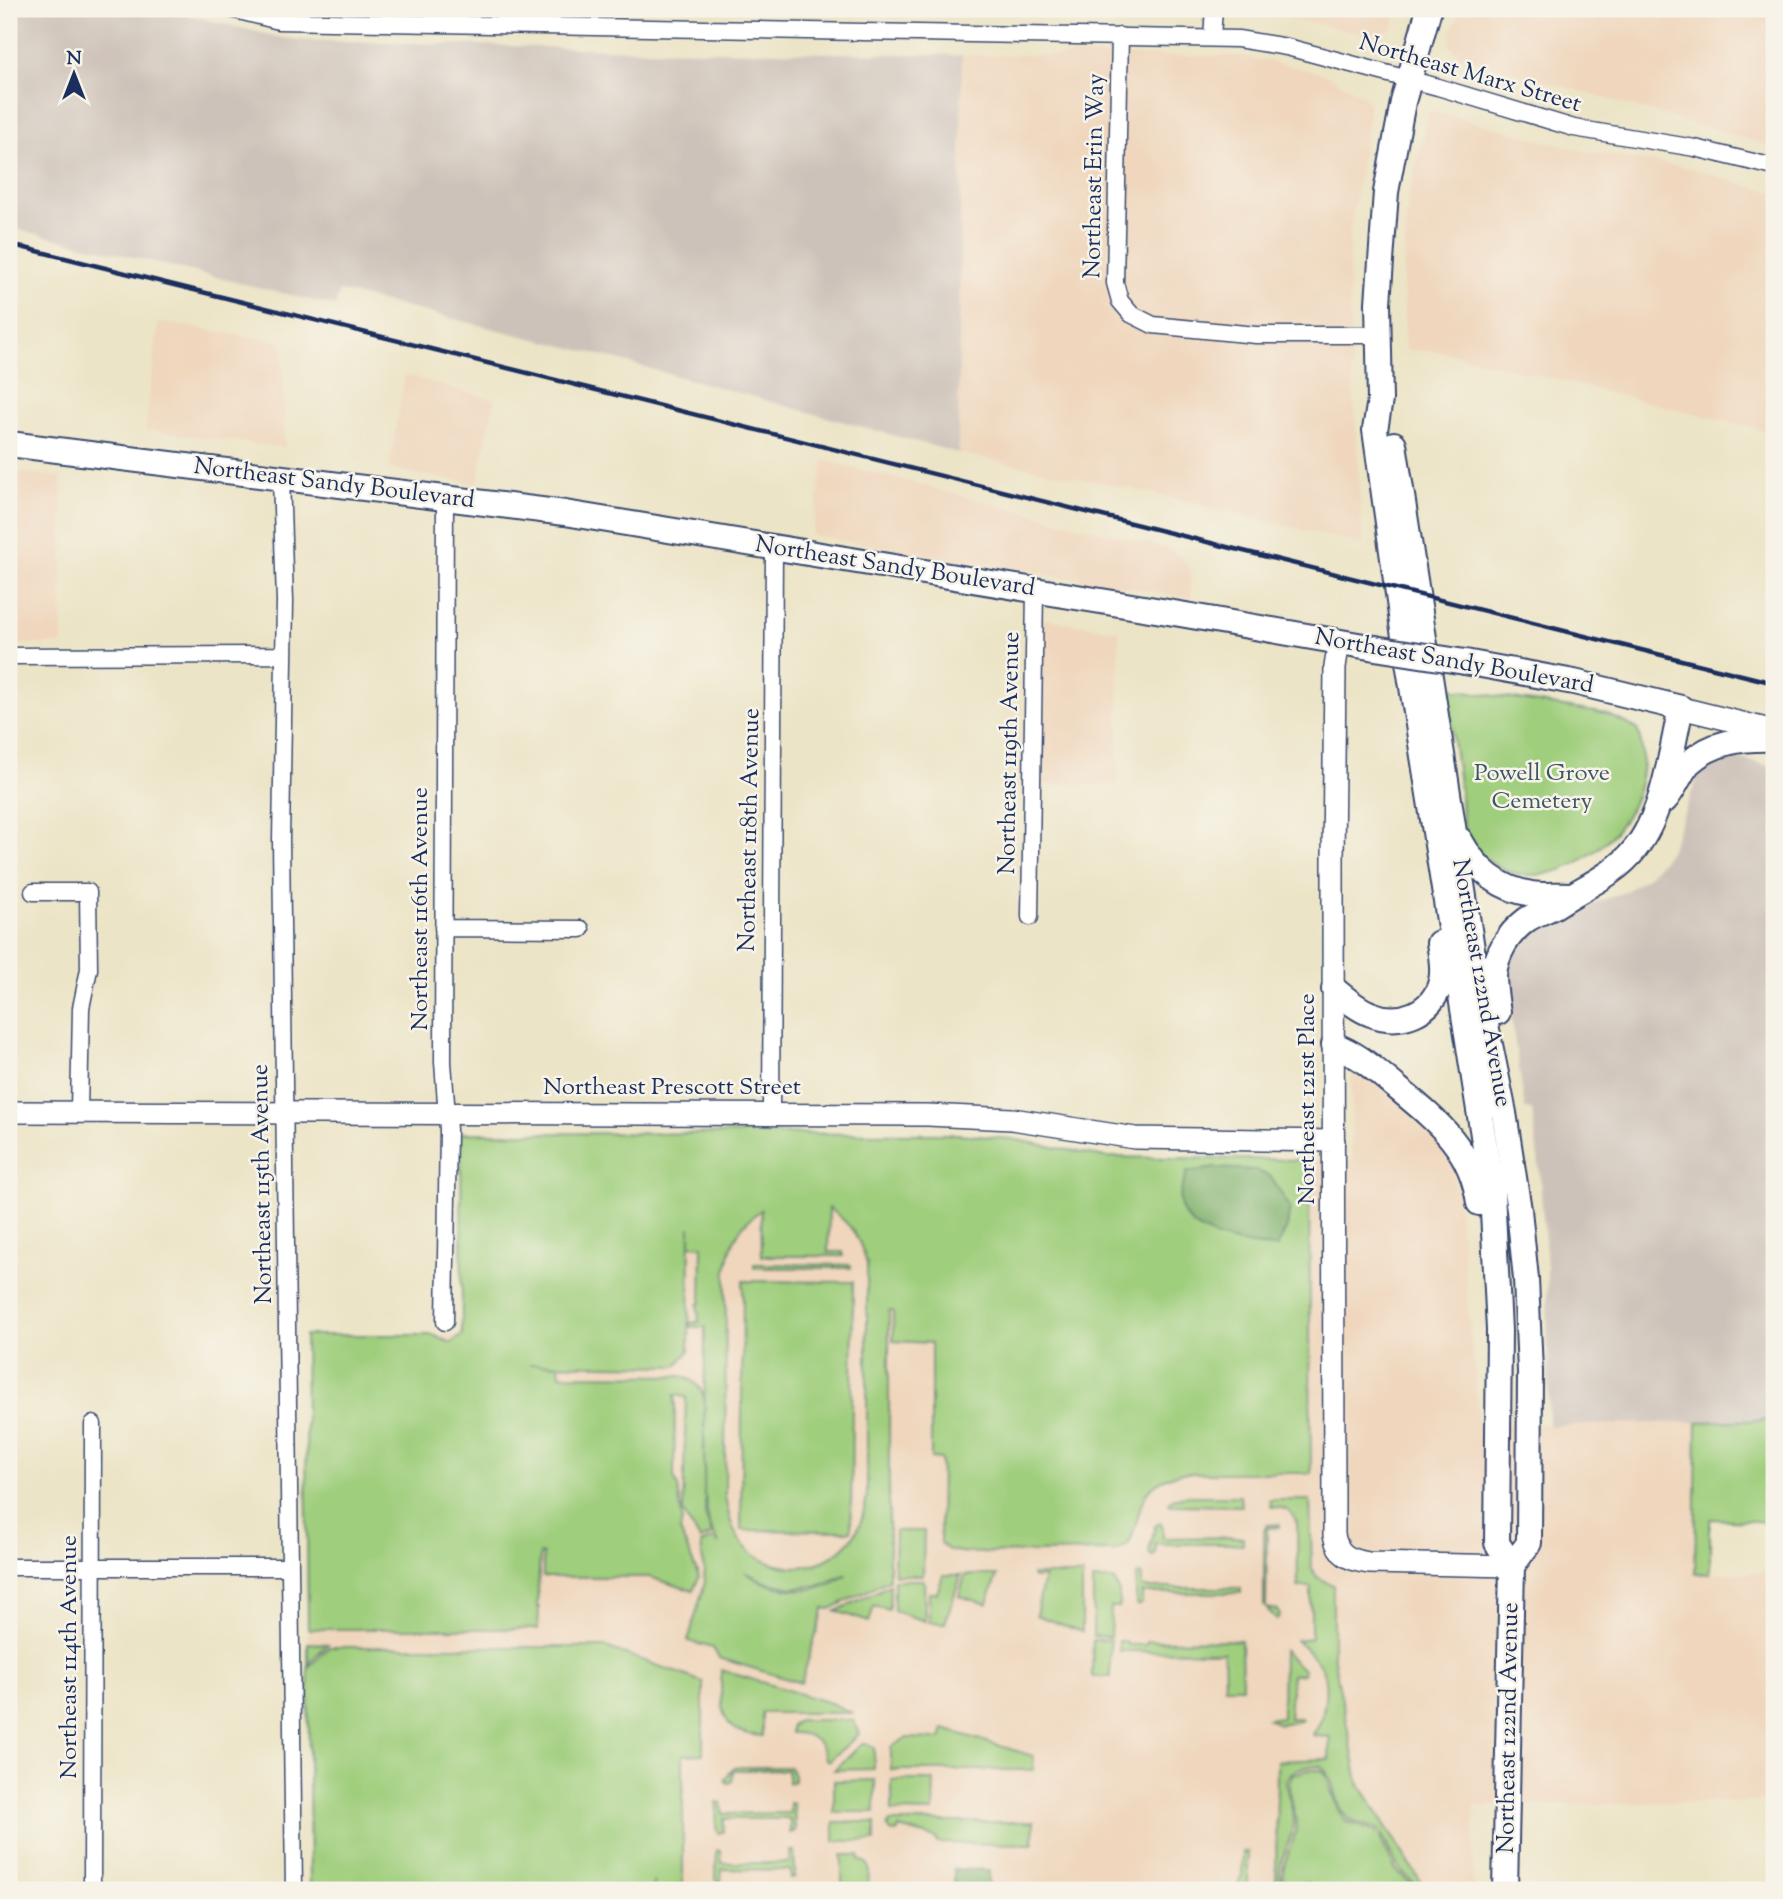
<svg xmlns="http://www.w3.org/2000/svg" width="1783" height="1899" font-family="'Sorts Mill Goudy',serif">
  <style>
    .built { fill: #efd6bc }
    .industrial { fill: #cdc2b9 }
    .green { fill: #9fce7c; stroke: #5d7e6d; stroke-width: 2; fill-rule: evenodd }
    .forest { fill: #7fb16c; stroke: #4d7065; stroke-width: 2 }
    .lines { fill: none; stroke-linecap: round; stroke-linejoin: round }
    .street-casing { stroke: #3a4a6e; stroke-width: 19 }
    .secondary-casing { stroke: #3a4a6e; stroke-width: 24 }
    .primary-casing { stroke: #3a4a6e; stroke-width: 28 }
    .street { stroke: #fff; stroke-width: 16 }
    .secondary { stroke: #fff; stroke-width: 21 }
    .primary { stroke: #fff; stroke-width: 24 }
    .rail { stroke: #1b2f5e; stroke-width: 4.5 }
    .primary-bridge-casing { stroke: #3a4a6e; stroke-width: 28; stroke-linecap: butt }
    .primary-bridge { stroke: #fff; stroke-width: 24 }
    .labels { text-anchor: middle; dominant-baseline: central; stroke-width: 5; stroke-linejoin: round; paint-order: stroke }
    .street-label { font-size: 24px; fill: #1b2f5e; stroke: #f7f3e8 }
    .park-label { font-size: 24px; fill: #3c5766; stroke: #f7f3e8 }
  </style>
  <rect width="100%" height="100%" fill="#f7f3e8"/>
  <filter id="ink" filterUnits="userSpaceOnUse"><feTurbulence type="fractalNoise" baseFrequency=".0143" numOctaves="2"/><feDisplacementMap in="SourceGraphic" scale="14" xChannelSelector="R" yChannelSelector="G"/><feConvolveMatrix kernelMatrix="1 2 1 2 8 2 1 2 1" color-interpolation-filters="sRGB"/></filter>
  <filter id="wash" filterUnits="userSpaceOnUse"><feTurbulence type="fractalNoise" baseFrequency=".00686" numOctaves="4" result="noise"/><feDisplacementMap in="SourceGraphic" scale="28" xChannelSelector="R" yChannelSelector="G"/><feGaussianBlur stdDeviation="1.57" result="paint"/><feColorMatrix in="noise" values="0 0 0 0 0 0 0 0 0 0 0 0 0 0 0 0 0 1.4 0 .05"/><feComposite in="paint" operator="in"/></filter>
  <g filter="url(#wash)">
    <rect width="100%" height="100%" fill="#ece4c6"/>
    <!-- built -->
    <path class="built" d="M1246 9H1398L1392 29 1374 36Z
      M1461 9H1774V147L1462 57 1450 46 1452 29Z
      M962 55 1243 56 1322 73 1363 95 1368 104 1369 113 1350 233 1349 268 1351 356 1363 545 1161 495 958 453Z
      M1429 110 1583 151 1690 168 1774 193V433L1443 352 1405 350 1403 275 1408 199Z
      M9 289 19 291 9 413Z
      M159 322 282 342 285 448 145 430Z
      M405 375 495 400 477 484 389 469Z
      M824 460 1168 549 1182 557 1190 569 1191 598 812 535Z
      M9 471 62 477V644H9Z
      M1039 618 1119 631 1118 785H1038Z
      M1351 1074 1366 1075 1429 1126 1453 1155 1480 1425 1697 1422 1695 1573 1774 1572V1801L1474 1806 1473 1890H310L305 1335H462L461 1133 1126 1162 1352 1161Z"/>
    <!-- industrial -->
    <path class="industrial" d="M9 9H163L278 37 301 40 646 50 962 55 958 453 600 355 340 291 335 306 9 227Z
      M1733 757 1774 767V1420L1549 1426 1547 1268 1539 1166 1532 1110 1525 1109 1505 975 1511 954 1525 935 1554 917 1625 892 1646 878 1664 859 1671 848 1697 778 1711 764Z"/>
    <!-- green -->
    <path class="green" d="M1446 688 1607 714 1637 729C1673 830 1523 934 1467 835 1461 826 1462 809 1461 798 1456 761 1451 724 1446 688Z
      M461 1133 958 1134 1012 1139 1105 1157 1304 1160 1309 1165 1311 1473H1180C1137 1486 1144 1503 1131 1539L1128 1545 1116 1551 966 1553 949 1550 940 1543 941 1459 931 1458V1343L893 1341V1311H889V1580L830 1609 824 1608 801 1683 719 1658 713 1648 688 1641 705 1582 701 1544 715 1538 719 1544 709 1524 705 1496V1514L712 1535 700 1540 683 1513 686 1397 675 1395 674 1477 678 1487 682 1520 680 1531 699 1577 693 1591 649 1577H543V1555L540 1554 537 1607H539L538 1629H308L305 1335H433L451 1343 462 1335ZM829 1208C852 1225 859 1236 867 1264V1496C864 1512 861 1528 850 1541 823 1574 768 1577 741 1542 731 1529 728 1512 725 1496L726 1270C731 1242 738 1226 761 1210L762 1256H843V1252H828ZM690 1227V1245L702 1246 701 1303 698 1304 699 1322 690 1323V1327H705L704 1496V1398C700 1385 693 1379 680 1376L560 1375 559 1365 529 1364 676 1366 689 1351ZM745 1572 765 1582 793 1588 821 1585 847 1574C818 1597 773 1593 745 1572Z
      M754 1264 851 1265V1268H754Z
      M743 1281 853 1282 851 1531 741 1530Z
      M1774 1420V1522L1710 1519V1573L1695 1574 1697 1422Z
      M1185 1496H1240L1241 1506 1170 1505 1169 1503 1173 1499Z
      M1270 1500H1310L1312 1569 1317 1577 1333 1585V1655L1358 1782 1426 1890H1420L1397 1866 1380 1831C1370 1825 1355 1824 1347 1818 1332 1804 1337 1780 1321 1766 1307 1766 1292 1767 1286 1780 1286 1795 1295 1810 1293 1825 1290 1852 1274 1859 1282 1890H1276L1277 1761 1329 1759 1330 1737 1314 1736 1313 1734C1325 1721 1329 1686 1322 1669 1317 1658 1305 1649 1296 1640L1311 1638V1587H1298L1297 1523C1291 1510 1284 1507 1271 1507Z
      M1160 1523 1163 1527V1538L1243 1537V1544H1156L1155 1555 1152 1556 1149 1553 1155 1526Z
      M1280 1524 1279 1527 1267 1528 1266 1608 1278 1610 1280 1616 1277 1619 1264 1606V1531L1267 1525Z
      M895 1531H924L923 1575H894Z
      M1138 1574 1142 1576V1588H1241V1593H1142V1603L1138 1606 1136 1604V1577Z
      M943 1575H961L945 1623 929 1622V1593H937Z
      M965 1575H997L987 1604 959 1596Z
      M1032 1575H1082V1632L1036 1615 1044 1578H1033Z
      M894 1580H924L925 1621 894 1611Z
      M1093 1580H1114L1119 1592V1607H1111L1110 1637 1093 1636Z
      M890 1585 889 1610 874 1606 869 1622 836 1611Z
      M1093 1640H1110V1677H1092Z
      M1241 1640 1242 1687H1225L1224 1652 1119 1651V1641H1125L1128 1645H1145L1148 1641Z
      M308 1643 328 1644 310 1662V1666L329 1647H606L703 1682V1754L683 1755V1890H654L653 1881V1890H310Z
      M1283 1650 1304 1671 1303 1674 1292 1675 1289 1718H1301L1302 1720 1279 1724 1268 1719 1282 1717Z
      M721 1670 830 1703 853 1713H762V1736C716 1733 722 1707 721 1670Z
      M799 1720H853L859 1734 829 1761 825 1759C822 1740 809 1732 791 1733V1726Z
      M944 1729 1033 1756V1770H891V1747L906 1738 941 1739Z
      M864 1742 874 1748V1769L834 1770Z
      M734 1767H789L793 1773 795 1781 789 1783 787 1770H733L732 1782 728 1783 725 1780Z
      M1307 1770H1321L1325 1773 1338 1810 1345 1821 1376 1832 1380 1837 1395 1869 1417 1890H1314L1312 1885 1306 1882 1298 1884 1295 1890H1284C1277 1860 1297 1848 1296 1821 1295 1806 1283 1789 1293 1774Z
      M875 1780V1812H834V1781Z
      M892 1780H934L933 1812 892 1811Z
      M717 1802 721 1803 723 1814 790 1813V1803L794 1804 795 1831 790 1833V1819H724L723 1832 718 1833 716 1827Z
      M834 1822H875V1841H834Z
      M890 1822H1034L1033 1844 937 1843 936 1838 899 1828 897 1832 890 1831 887 1827Z
      M717 1850 721 1851 722 1863H789L790 1851H794L795 1877 791 1879 790 1870 722 1869 721 1881 719 1882 716 1880Z
      M1243 1852H1248V1890H1236L1242 1875Z
      M842 1855H859L860 1860 867 1863 869 1867 868 1890H842Z"/>
    <!-- forest -->
    <path class="forest" d="M1215 1168 1255 1170 1270 1176 1290 1207 1287 1227 1277 1247C1248 1246 1180 1238 1180 1199 1180 1191 1185 1180 1187 1172Z
      M954 1869 989 1870V1890H954Z"/>
  </g>
  <g filter="url(#ink)">
    <g class="lines">
      <!-- street casing -->
      <g class="street-casing">
        <path id="street" d="M231 9 279 21 1238 39 1287 47 1438 87 1574 128 1695 148 1774 167
          M1120 36 1115 283 1120 301 1131 314 1153 325 1256 335H1378
          M1212 37 1214 9
          M281 477 285 601 281 840 294 1890
          M445 497 443 1062 448 1130 445 1322
          M9 656 283 655
          M33 892H88L89 969 81 1008 79 1112
          M1030 917 1035 590
          M443 928 581 929
          M771 1114 774 547
          M9 1567H290
          M92 1890 93 1424"/>
      </g>
      <!-- secondary casing -->
      <g class="secondary-casing">
        <path id="secondary" d="M1339 641 1335 667 1333 861 1334 1535C1338 1556 1350 1560 1369 1563L1512 1566
          M1681 708 1774 731
          M9 1112 928 1115 1012 1119 1135 1138 1334 1141"/>
      </g>
      <!-- primary casing -->
      <g class="primary-casing">
        <path id="primary" d="M1429 9 1403 102 1386 192 1378 303 1380 400 1375 430 1403 630 1492 1192 1499 1330 1497 1543 1512 1566 1505 1890
          M9 444 565 513 1180 614 1375 648
          M1394 444 1477 981 1504 1113 1519 1210 1526 1279 1530 1372 1529 1543 1512 1566
          M1465 662 1574 682 1681 708C1671 751 1664 813 1635 849 1616 874 1584 887 1558 904 1548 911 1535 913 1525 921 1508 934 1496 954 1494 975 1494 987 1496 1000 1498 1012
          M1665 800C1675 789 1681 771 1689 763 1713 741 1744 738 1774 739
          M1460 840C1476 869 1498 889 1532 894 1544 896 1558 894 1570 895
          M1334 989C1345 998 1357 1009 1371 1014 1399 1026 1434 1013 1441 981 1444 969 1441 955 1439 943
          M1334 1045C1360 1055 1375 1070 1396 1087 1437 1121 1472 1148 1479 1203"/>
      </g>
      <!-- street -->
      <use href="#street" class="street"/>
      <!-- secondary -->
      <use href="#secondary" class="secondary"/>
      <!-- primary -->
      <use href="#primary" class="primary"/>
      <!-- rail -->
      <path class="rail" d="M9 244 1774 683"/>
      <!-- primary-bridge casing -->
      <g class="primary-bridge-casing">
        <path id="primary-bridge" d="M1375 648 1465 662"/>
      </g>
      <!-- primary-bridge -->
      <use href="#primary-bridge" class="primary-bridge"/>
    </g>
  </g>
  <g class="labels">
    <!-- street labels -->
    <g class="street-label">
      <text transform="translate(1470 74) rotate(16)">Northeast Marx Street</text>
      <text transform="translate(1095 176) rotate(-89)">Northeast Erin Way</text>
      <text transform="translate(334 484) rotate(7)">Northeast Sandy Boulevard</text>
      <text transform="translate(895 567) rotate(9)">Northeast Sandy Boulevard</text>
      <text transform="translate(1454 662) rotate(10)">Northeast Sandy Boulevard</text>
      <text transform="translate(1010 753) rotate(-89)">Northeast 119th Avenue</text>
      <text transform="translate(750 830) rotate(-89)">Northeast 118th Avenue</text>
      <text transform="translate(421 909) rotate(-90)">Northeast 116th Avenue</text>
      <text transform="translate(1481 983) rotate(80)">Northeast 122nd Avenue</text>
      <text x="672" y="1088">Northeast Prescott Street</text>
      <text transform="translate(1308 1099) rotate(-90)">Northeast 121st Place</text>
      <text transform="translate(263 1184) rotate(-91)">Northeast 115th Avenue</text>
      <text transform="translate(70 1657) rotate(-90)">Northeast 114th Avenue</text>
      <text transform="translate(1509 1728) rotate(-89)">Northeast 122nd Avenue</text>
    </g>
    <!-- park labels -->
    <g class="park-label">
      <text x="1542" y="774">Powell Grove<tspan x="1542" dy="28">Cemetery</tspan></text>
    </g>
  </g>
  <!-- margin -->
  <rect width="1783" height="1899" fill="none" stroke="#f7f3e8" stroke-width="35"/>
  <!-- north arrow -->
  <g transform="translate(74 74)" stroke="#f7f3e8" stroke-width="5" paint-order="stroke">
  <path d="M0-5L12 26L0 18L-12 26Z" fill="#1b2f5e"/>
  <text y="-10" font-size="19" font-weight="bold" text-anchor="middle" fill="#1b2f5e">N</text>
  </g>
</svg>
